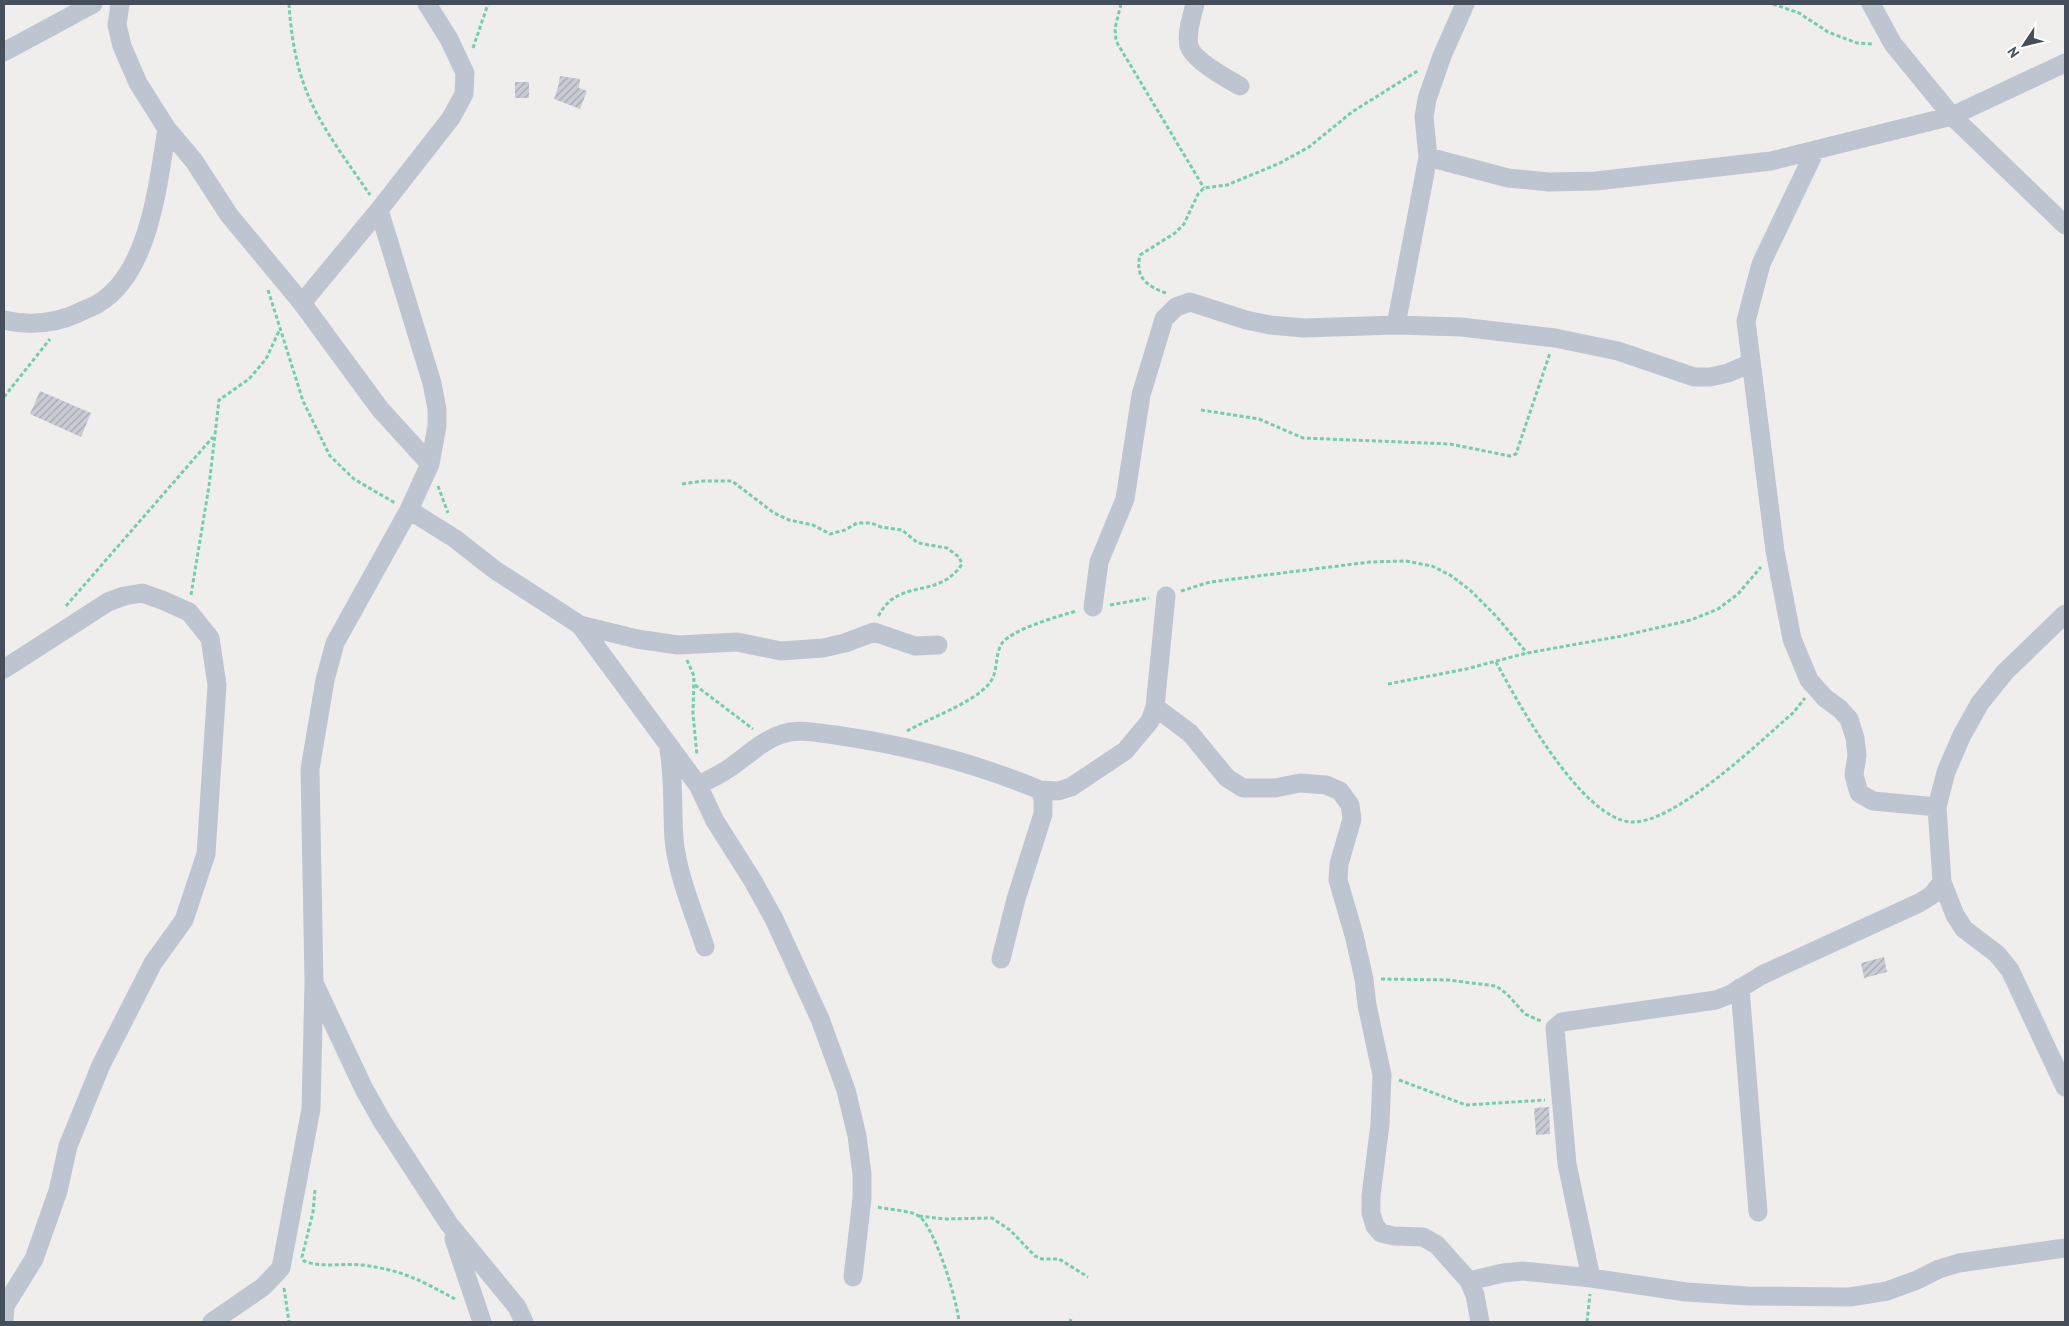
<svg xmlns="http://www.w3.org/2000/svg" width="2069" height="1326" font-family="'PT Sans',sans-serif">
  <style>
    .building { fill: url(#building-hatch) }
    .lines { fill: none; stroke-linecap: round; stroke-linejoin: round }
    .path { stroke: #71cfaa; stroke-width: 3; stroke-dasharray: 4 2.5; stroke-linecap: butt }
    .minor { stroke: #bdc6d0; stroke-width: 19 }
  </style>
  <defs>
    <pattern id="building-hatch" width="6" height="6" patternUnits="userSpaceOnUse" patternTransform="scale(1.25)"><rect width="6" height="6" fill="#c9ccd4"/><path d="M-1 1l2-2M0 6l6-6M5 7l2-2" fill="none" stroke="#a5a8af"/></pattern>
  </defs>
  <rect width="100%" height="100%" fill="#f0eeed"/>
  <!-- building -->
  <path class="building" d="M560 76 580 79 579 88 587 91 580 109 554 99 558 87Z
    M515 82H529V98H515Z
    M40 391 91 413 81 437 30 414Z
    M1884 957 1887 972 1864 978 1861 963Z
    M1549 1107 1550 1134 1536 1135 1534 1108Z"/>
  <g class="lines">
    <!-- path -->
    <path class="path" d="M289 4C291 33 295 62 306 90 319 125 349 164 370 195
      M1121 4 1115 28 1116 41 1204 188
      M1773 4 1799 13 1828 32 1857 43 1873 44
      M473 48 488 4
      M268 290 303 401 330 456 354 479 395 503
      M1166 293C1146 286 1135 277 1140 255L1175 233 1184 224 1198 194 1204 188 1227 185 1280 163 1309 147 1352 112 1419 70
      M4 397 50 339
      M1201 410 1259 419 1303 438 1450 444 1510 456 1516 454 1550 353
      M682 484 703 481H732L774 513 789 520 813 525 830 534 845 530 857 523H871L881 527 902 530 918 543 947 548 959 557 962 564C938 601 898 576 878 617
      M438 486 448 513
      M1181 591 1210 582 1370 562 1406 561 1432 566 1450 575 1470 590 1496 616 1527 653
      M191 595 209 486 219 400 249 379 266 359 279 331
      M1110 605 1149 598
      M66 606 213 437
      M687 660 694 676 693 714 697 755
      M1496 662C1518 703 1582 820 1632 822 1676 823 1759 742 1793 713L1805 698
      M1388 684 1466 669 1527 653 1622 636 1691 620 1718 609 1738 594 1761 567
      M695 685 753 729
      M907 731C930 718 972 703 988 685 999 673 994 658 1001 645 1007 631 1061 615 1077 611
      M1381 979 1448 980 1496 986 1507 994 1525 1014 1541 1021
      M1399 1080 1466 1105 1545 1100
      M315 1190 313 1212 302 1257 304 1261C321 1268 344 1263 362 1265 402 1270 420 1280 455 1299
      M878 1207C888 1210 912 1210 920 1217 936 1231 957 1300 959 1322
      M919 1216 944 1219 992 1218 1010 1230 1035 1256 1042 1259H1059L1088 1277
      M284 1288 289 1322
      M1070 1322 1071 1319
      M1587 1322 1590 1294"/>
    <!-- minor -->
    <path class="minor" d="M120 4 117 25 122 46 138 83 167 129 194 161 229 215 302 303 380 409 430 464
      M1195 4C1192 17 1186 32 1189 46 1193 60 1227 79 1240 86
      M1871 4 1893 44 1952 116 2065 225
      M4 52 93 4
      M1815 151 1761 264 1746 321 1775 551 1792 639 1809 680 1825 698 1840 709 1849 719 1855 738 1857 755 1854 775 1859 793 1873 801 1937 807
      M1428 157 1508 178 1549 182 1596 181 1771 161 1952 116 2065 63
      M302 303 379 210 451 118 464 94 465 73 449 39 427 4
      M4 320C30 326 54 324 78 313 85 309 93 307 99 303 150 272 158 182 167 129
      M1396 325 1428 157 1424 117 1427 99 1442 56 1465 4
      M409 510 454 538 495 570 580 625 698 785 715 821 753 881 774 919 820 1019 846 1090 857 1136 862 1174V1198L853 1277
      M1093 607 1099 562 1125 499 1141 395 1164 319 1176 307 1190 302 1246 320 1270 325 1304 328 1396 325 1461 327 1555 338 1618 351 1694 377H1710L1728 373 1751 363
      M2065 614 2005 672 1980 703 1962 735 1946 772 1937 807 1942 882 1955 915 1964 929 1997 954 2010 970 2065 1087
      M580 625 637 639 678 645 737 642 781 651 823 648 845 643 874 632 915 646 938 645
      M4 669 108 602 124 596 142 593 162 600 189 612 210 638 217 685 206 854 184 920 153 963 101 1065 68 1146 58 1191 34 1259 5 1306 4 1321
      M1155 707 1190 733 1227 778 1243 788H1275L1300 783 1326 785 1340 791 1350 805 1352 819 1339 864 1338 880 1354 935 1364 979 1367 1005 1382 1075 1380 1124 1371 1196V1213L1375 1226 1381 1233 1394 1236 1423 1237 1437 1245 1469 1281 1475 1295 1480 1322
      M669 750C674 779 672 809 674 839 677 874 694 913 705 947
      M698 785C709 780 721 774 731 767 747 756 763 740 782 734 799 728 817 733 835 735 905 745 975 763 1040 790L1043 799V814L1016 899 1001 959
      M1040 790 1058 791 1071 787 1125 751 1150 721 1155 707 1166 596
      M315 985 364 1089 382 1121 449 1224 517 1307 524 1322
      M1740 988 1758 1212
      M454 1239 482 1322
      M1591 1278 1567 1164 1555 1028 1562 1022 1716 1000 1731 994 1762 975 1919 903 1932 895 1942 882
      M1469 1281 1503 1273 1523 1271 1591 1278 1686 1292 1748 1296 1850 1297 1887 1291 1917 1280 1939 1269 1959 1263 2065 1248
      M212 1322 263 1287 281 1268 311 1109 314 982 310 769 325 680 335 643 409 510 430 464 437 426V409L432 383 379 210"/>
  </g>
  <!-- border -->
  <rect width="2069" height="1326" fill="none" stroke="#454f5b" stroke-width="10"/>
  <!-- north arrow -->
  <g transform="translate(2024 45) rotate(235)" stroke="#ffffff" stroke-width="4" paint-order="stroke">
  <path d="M0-4L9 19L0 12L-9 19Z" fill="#454f5b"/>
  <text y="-8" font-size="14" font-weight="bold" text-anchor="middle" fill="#454f5b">N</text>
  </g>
</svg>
